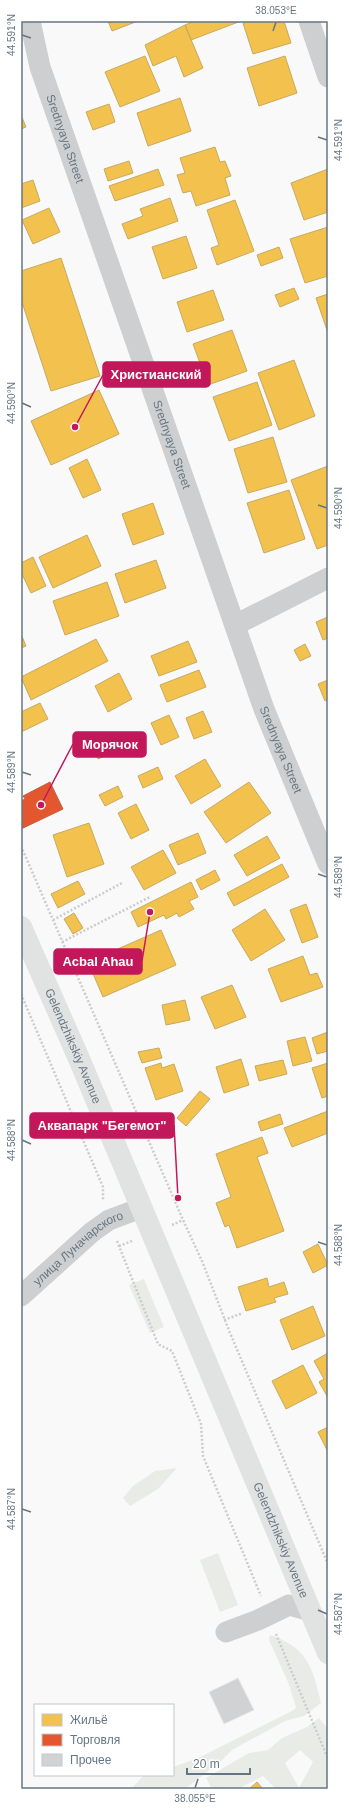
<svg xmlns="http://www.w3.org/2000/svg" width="349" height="1810" font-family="Helvetica,sans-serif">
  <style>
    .green { fill: #e8ebe6; fill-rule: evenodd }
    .homes { fill: #f2c14e; stroke: #c8aa5e }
    .shops { fill: #e4572e; stroke: #be6048 }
    .building { fill: #d0d2d3; stroke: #e8e8e8 }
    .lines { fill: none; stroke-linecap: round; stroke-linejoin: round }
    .path { stroke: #cbcccd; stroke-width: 2.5; stroke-dasharray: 2 2; stroke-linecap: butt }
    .minor { stroke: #cecfd0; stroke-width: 21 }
    .major { stroke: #e1e2e2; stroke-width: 22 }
    .ticks { fill: none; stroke: #657683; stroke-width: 1.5 }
    .labels { text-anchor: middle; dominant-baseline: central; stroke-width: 4; stroke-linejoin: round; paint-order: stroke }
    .street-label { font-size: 12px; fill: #657683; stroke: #fff }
    .leader { fill: none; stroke: #c2185b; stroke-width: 1.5 }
    .callout-dot { fill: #c2185b; stroke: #fff; stroke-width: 1.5 }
    .callout { fill: #c2185b; stroke: #c2185b; stroke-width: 1.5 }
    .callout-label { font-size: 13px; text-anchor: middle; font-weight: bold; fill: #fff }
    .neatline { fill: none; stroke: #657683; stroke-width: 1.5 }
    .ticks-label { font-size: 10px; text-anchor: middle; fill: #657683 }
  </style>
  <rect width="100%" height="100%" fill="#f9f9f9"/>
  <!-- green -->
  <path class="green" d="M144 1279 164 1327 150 1333 129 1285Z
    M177 1468 158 1489 130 1506 123 1498 133 1486 155 1471Z
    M218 1553 238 1605 220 1612 200 1560Z
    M270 1635C307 1647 313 1668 321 1703L304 1716 285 1721 232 1750 221 1761 189 1786 181 1789H131L143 1776 173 1775V1767L198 1758 294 1710 296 1707 288 1682 269 1640Z
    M319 1718 328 1729V1789H276L263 1776 238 1789H212L206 1778 249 1753 268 1750 282 1738 307 1727ZM300 1750 313 1762 299 1788 285 1763Z"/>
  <!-- homes -->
  <path class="homes" d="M108 21H138L112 31Z
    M195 21H241L191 40 185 25Z
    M248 21H284L291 43 253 54 243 23Z
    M185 25 203 68 184 77 176 56 153 66 145 45Z
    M145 56 160 91 120 107 105 72Z
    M285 56 297 93 259 106 247 68Z
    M180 98 191 131 148 146 137 113Z
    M109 104 115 122 93 130 86 112Z
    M21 115 26 127 21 129Z
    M215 147 220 162 225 161 231 176 225 178 230 195 196 206 191 191 183 193 177 175 185 173 180 158Z
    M129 161 133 173 108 181 104 169Z
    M158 169 164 185 115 201 109 186Z
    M328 169V212L304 220 291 183Z
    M33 180 40 201 21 208V184Z
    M170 198 178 221 128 239 122 224 143 216 140 209Z
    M235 200 254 251 217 265 211 248 219 245 207 210Z
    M49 208 60 232 33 244 22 220Z
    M328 227V276L305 283 290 239Z
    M186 236 197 268 163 279 152 247Z
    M279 247 283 258 261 266 257 255Z
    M61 258 100 376 51 391 21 299V271Z
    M294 288 299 299 280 307 275 295Z
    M213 290 224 320 187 332 177 302Z
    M328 294V333L316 298Z
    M232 330 247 371 208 385 193 344Z
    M294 360 315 416 279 430 258 373Z
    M257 382 272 425 229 441 213 397Z
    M99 390 119 434 51 465 31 421Z
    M273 437 287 482 248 493 234 449Z
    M87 459 101 490 83 498 69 468Z
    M328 466V545L317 549 291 480Z
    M289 490 305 539 264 553 247 503Z
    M153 503 164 534 133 545 122 514Z
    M87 535 101 566 53 588 39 557Z
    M33 557 46 586 31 593 21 572V563Z
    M156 560 166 588 125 603 115 574Z
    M107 582 119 616 65 635 53 601Z
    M328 617V638L323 640 316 622Z
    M21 634 26 646 21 648Z
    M96 639 108 661 31 700 21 677Z
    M188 641 197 662 159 676 151 656Z
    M305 644 311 656 300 661 294 650Z
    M199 670 206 687 167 702 160 685Z
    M119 673 132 699 108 712 95 686Z
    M328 680V699L325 701 318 684Z
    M40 703 48 719 21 732V712Z
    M203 711 212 732 194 739 186 718Z
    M169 715 179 737 161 745 151 723Z
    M105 741 110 754 98 759 93 746Z
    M205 759 221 786 191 804 175 776Z
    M158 767 163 779 143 788 138 776Z
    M249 782 271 813 226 843 204 812Z
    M118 786 123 797 105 806 99 795Z
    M136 804 149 830 131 839 118 813Z
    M89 823 104 864 67 877 53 835Z
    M198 833 206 853 178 865 169 845Z
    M267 836 280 858 247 876 234 855Z
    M163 850 176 873 144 890 131 867Z
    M282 864 289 877 234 906 227 893Z
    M215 870 220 880 201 890 196 880Z
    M78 881 85 894 58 908 51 894Z
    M191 882 198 897 189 901 194 909 179 917 177 913 166 919 164 915 138 927 131 912Z
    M306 904 318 937 302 943 290 910Z
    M265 909 285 940 251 961 232 930Z
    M74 913 83 928 73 934 64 919Z
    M161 930 176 965 103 997 88 962Z
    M303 956 310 975 317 973 323 987 281 1002 268 969Z
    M232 985 246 1017 215 1029 201 997Z
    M185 1000 190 1020 166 1025 162 1005Z
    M328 1032V1051L317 1054 312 1038Z
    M305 1037 312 1061 293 1066 287 1041Z
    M159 1048 162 1058 142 1063 138 1052Z
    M241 1059 249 1085 224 1093 216 1067Z
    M283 1060 287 1074 259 1081 255 1066Z
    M161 1063 162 1068 174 1064 183 1091 156 1100 145 1068Z
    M328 1063V1096L322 1098 312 1068Z
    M200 1091 210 1099 186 1126 177 1118Z
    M328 1111V1133L292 1147 284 1128Z
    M280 1114 283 1124 261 1131 258 1122Z
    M262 1137 268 1153 257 1157 284 1231 237 1248 229 1225 225 1227 216 1203 231 1197 216 1154Z
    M318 1244 328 1265 313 1273 303 1252Z
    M267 1278 269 1287 284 1282 288 1294 274 1298 276 1302 246 1311 238 1287Z
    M313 1306 325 1336 292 1350 280 1320Z
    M328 1353V1395L327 1396 319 1382 324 1379 314 1361Z
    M303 1365 317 1393 286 1409 272 1381Z
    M328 1427V1452L318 1432Z
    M257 1782 263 1789H249Z"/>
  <!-- shops -->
  <path class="shops" d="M50 782 63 809 21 829V801L25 799 23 796Z"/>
  <!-- building -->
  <path class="building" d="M238 1678 254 1710 224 1724 209 1692Z"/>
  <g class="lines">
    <!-- path -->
    <path class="path" d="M21 846 183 1220 202 1261 230 1333 328 1564
      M53 920 122 883
      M62 942 150 897
      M21 994 103 1187V1201
      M172 1225 183 1220
      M117 1241 158 1344 172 1351 201 1424 203 1456 261 1596
      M119 1246 132 1241
      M224 1320 243 1313
      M276 1634 328 1759"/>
    <!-- minor -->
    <g class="minor">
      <path id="s1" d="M30 21 40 67 264 709 328 864"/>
      <path d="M309 21 328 77"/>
      <path d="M235 625 328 578"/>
      <path id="s2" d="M21 1296 92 1232 109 1220 141 1208"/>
      <path d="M226 1632 258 1620 289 1605 310 1611"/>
    </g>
    <!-- major -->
    <path class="major" id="s3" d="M21 927 80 1061 328 1653"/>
  </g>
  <!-- ticks -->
  <path class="ticks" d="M273 31 276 22M22 35 31 38M318 137 327 140M22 403 31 407M318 505 327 508M22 772 31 775M318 874 327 877M22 1140 31 1144M318 1242 327 1245M22 1509 31 1512M318 1610 327 1614M195 1788 198 1779"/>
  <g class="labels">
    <!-- street labels -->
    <g class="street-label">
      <text stroke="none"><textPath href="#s1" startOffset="123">Srednyaya Street</textPath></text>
      <text stroke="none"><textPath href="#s1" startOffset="447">Srednyaya Street</textPath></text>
      <text stroke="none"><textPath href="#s1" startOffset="771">Srednyaya Street</textPath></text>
      <text stroke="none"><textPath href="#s3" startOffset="130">Gelendzhikskiy Avenue</textPath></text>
      <text stroke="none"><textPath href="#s2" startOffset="75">улица Луначарского</textPath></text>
      <text stroke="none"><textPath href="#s3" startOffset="666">Gelendzhikskiy Avenue</textPath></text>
    </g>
  </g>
  <!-- callouts -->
  <path class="leader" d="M75 427L103 375M41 805L73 744M150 912L142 961M178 1198L174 1125"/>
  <g class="callout-dot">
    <circle cx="75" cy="427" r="4"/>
    <circle cx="41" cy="805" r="4"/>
    <circle cx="150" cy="912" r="4"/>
    <circle cx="178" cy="1198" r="4"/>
  </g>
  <g class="callout">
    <rect x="103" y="362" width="107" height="25" rx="4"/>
    <rect x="73" y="732" width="73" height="25" rx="4"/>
    <rect x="54" y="949" width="88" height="25" rx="4"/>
    <rect x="30" y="1113" width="144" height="25" rx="4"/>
  </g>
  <g class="callout-label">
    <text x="156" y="379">Христианский</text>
    <text x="110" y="749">Морячок</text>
    <text x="98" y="966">Acbal Ahau</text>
    <text x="102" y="1130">Аквапарк "Бегемот"</text>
  </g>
  <!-- border -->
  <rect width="349" height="1810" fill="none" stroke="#ffffff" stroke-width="44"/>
  <!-- legend -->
  <rect x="34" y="1704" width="140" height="72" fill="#ffffff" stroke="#c1c8cd"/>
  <rect x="42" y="1714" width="20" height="12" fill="#f2c14e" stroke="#c1c8cd"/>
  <text x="70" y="1724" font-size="12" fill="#657683">Жильё</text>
  <rect x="42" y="1734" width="20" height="12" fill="#e4572e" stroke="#c1c8cd"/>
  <text x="70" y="1744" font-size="12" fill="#657683">Торговля</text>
  <rect x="42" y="1754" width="20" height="12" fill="#d0d2d3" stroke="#c1c8cd"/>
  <text x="70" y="1764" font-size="12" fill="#657683">Прочее</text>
  <!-- scale -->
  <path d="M187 1768v6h63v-6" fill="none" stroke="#657683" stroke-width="2"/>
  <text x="193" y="1768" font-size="12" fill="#657683" stroke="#ffffff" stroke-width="3" paint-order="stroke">20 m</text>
  <rect x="22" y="22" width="305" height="1766" class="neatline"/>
  <g class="ticks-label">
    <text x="276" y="14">38.053°E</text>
    <text transform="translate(11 35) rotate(-90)" y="4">44.591°N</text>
    <text transform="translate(338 140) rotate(-90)" y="4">44.591°N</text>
    <text transform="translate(11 403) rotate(-90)" y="4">44.590°N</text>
    <text transform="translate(338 508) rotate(-90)" y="4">44.590°N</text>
    <text transform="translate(11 772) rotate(-90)" y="4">44.589°N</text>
    <text transform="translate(338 877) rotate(-90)" y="4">44.589°N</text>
    <text transform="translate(11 1140) rotate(-90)" y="4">44.588°N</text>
    <text transform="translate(338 1245) rotate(-90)" y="4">44.588°N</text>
    <text transform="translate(11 1509) rotate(-90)" y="4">44.587°N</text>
    <text transform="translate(338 1614) rotate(-90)" y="4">44.587°N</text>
    <text x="195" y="1802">38.055°E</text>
  </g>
</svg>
